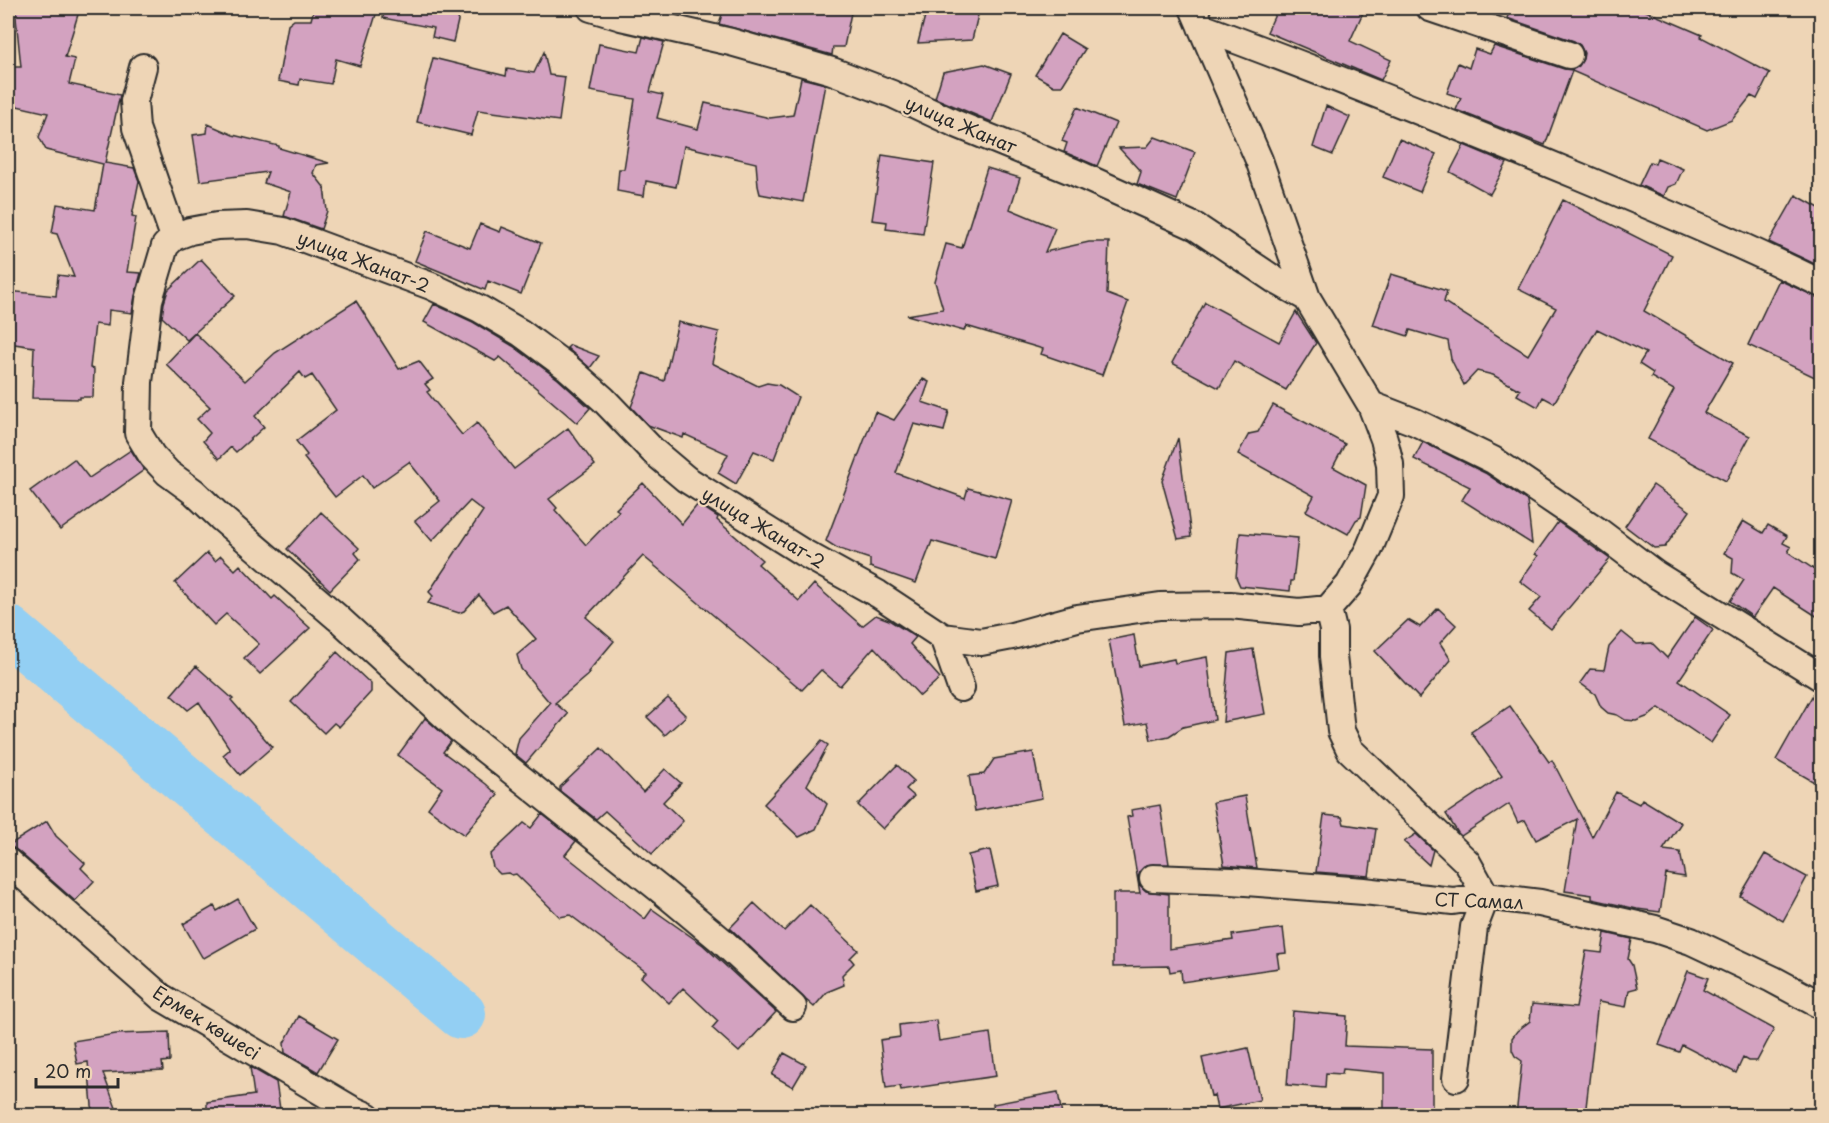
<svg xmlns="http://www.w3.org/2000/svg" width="1829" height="1123" font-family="'Playpen Sans',sans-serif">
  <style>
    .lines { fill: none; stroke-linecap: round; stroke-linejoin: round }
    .river { stroke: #93cff3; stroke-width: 50 }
    .building { fill: #d3a2c0; stroke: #2b2b2b; stroke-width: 1.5 }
    .minor-casing { stroke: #2b2b2b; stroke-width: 30 }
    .minor { stroke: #eed5b6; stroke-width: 26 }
    .labels { text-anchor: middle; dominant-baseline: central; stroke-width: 4.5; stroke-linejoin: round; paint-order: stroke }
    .street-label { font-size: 18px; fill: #2b2b2b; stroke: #eed5b6 }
  </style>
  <rect width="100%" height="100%" fill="#eed5b6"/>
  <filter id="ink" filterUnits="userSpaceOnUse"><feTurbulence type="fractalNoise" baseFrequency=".0167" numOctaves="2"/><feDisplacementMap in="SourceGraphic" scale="12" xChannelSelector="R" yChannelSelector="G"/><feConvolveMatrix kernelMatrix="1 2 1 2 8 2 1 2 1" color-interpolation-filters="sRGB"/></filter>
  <g filter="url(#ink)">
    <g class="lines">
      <!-- river -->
      <path class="river" d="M8 630 461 1014"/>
    </g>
    <!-- building -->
    <path class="building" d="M15 8H80L65 57 75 59 69 84 120 95 105 163 134 168 139 181 132 216 136 217 127 272 141 273 135 296 132 313 109 310 108 326 95 324 90 368 94 369 93 397H80V399L32 398 34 347 8 343V291L56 296 58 275 74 277 57 234 52 233 57 204 95 210 103 164 46 150 39 137 48 113 8 104 13 86 10 83 13 67H21Z
      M314 8H378L360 66 336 59 331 84 300 79 299 85 278 81 288 25 294 20H311Z
      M384 8H461L453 42 432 37 434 28 383 18Z
      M724 8H852L844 47H833L832 55 719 24Z
      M927 8H947L978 15 972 40 918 43Z
      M1278 8H1365L1350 41 1391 60 1381 80 1267 32Z
      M1511 8H1639L1702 35 1701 37 1770 73 1757 99 1751 96 1732 120 1707 130 1572 71 1545 145 1456 110 1461 98 1447 93 1458 63 1469 68 1475 49 1490 54 1494 46 1564 69 1572 70 1579 66 1583 59 1584 53 1580 45 1574 41 1507 18Z
      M1060 34 1085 49 1062 86H1054L1035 75Z
      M643 37 664 42 650 92 663 95 657 118 698 129 705 103 770 118 793 115 801 78 825 84 803 202 760 194 758 186 756 163 684 146 676 187 646 181 644 196 617 191 619 169H624L635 99 590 91 599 44 639 52Z
      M544 52 549 75 565 77 559 121 478 110 471 135 417 122 433 58 506 76 507 69 534 73Z
      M984 64 1011 74 992 122 935 98 943 72Z
      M1326 106 1350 117 1333 155 1313 147Z
      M1077 107 1116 123 1097 166 1064 152 1067 143 1062 141Z
      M208 124 233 135 279 146V148L329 163 316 165 313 173 324 187 327 211 321 229 284 216 291 192 264 183 268 172 200 181 193 135 207 133Z
      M1155 137 1195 152 1177 200 1137 184 1141 172 1119 148 1147 147Z
      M1399 139 1436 154 1420 192 1383 177Z
      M1464 145 1507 163 1490 194 1450 172Z
      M882 155 934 163 923 234 886 229 887 222 872 220Z
      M1657 158 1683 169 1676 184 1668 187 1664 196 1639 185 1650 162 1655 164Z
      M987 168 1020 178 1010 209 1055 228 1045 252 1089 242H1109L1107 294 1128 302 1102 375 1041 354 1043 349 966 326 964 331 907 315 943 309 935 282 946 244 962 248Z
      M1796 195 1821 209V267L1769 242Z
      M1563 200 1672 255 1644 311 1733 363 1704 413 1750 436 1726 481 1648 439 1674 390 1651 377 1653 373 1639 364 1646 353 1597 329 1554 403 1543 397 1538 407 1517 395 1520 390 1493 375 1477 371 1464 385 1451 359 1448 341 1410 330 1408 336 1373 325 1391 274 1447 291 1444 302 1528 355 1556 308 1518 289Z
      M480 224 500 232 502 227 541 243 521 294 488 281 485 290 415 261 427 231 470 248Z
      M201 259 235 296 187 340 162 317 164 303 168 290Z
      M1779 280 1821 299V380L1748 345Z
      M356 301 399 369 419 361 433 379 425 384 430 390 427 392 462 435 477 423 514 469 568 428 595 465 549 499 557 508 555 510 586 545 619 511 616 509 643 483 682 524 698 504 718 517 717 520 762 560 758 564 799 601 814 584 862 626 876 615 889 620 916 637 910 644 940 678 920 696 874 647 840 686 821 670 802 690 643 556 586 617 614 641 588 672 590 673 555 703 568 714 526 763 515 754 519 738 550 703 521 669 517 655 536 639 506 605 493 612 479 595 464 611 459 613 428 603 433 596 429 592 483 511 470 501 432 541 415 521 440 501 409 462 372 488 363 475 335 497 304 458 307 455 296 441 336 410 312 375 305 379 300 372 255 416 264 427 236 452 231 447 219 459 203 441 210 433 197 419 210 407 166 364 195 333 245 381 275 353Z
      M1205 302 1279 342 1296 312 1316 343 1286 390 1234 361 1219 388 1172 363Z
      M434 304 473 322 513 346 558 379 590 408 577 423 500 357 495 361 424 322Z
      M678 322 719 332 712 363 758 386 767 383 779 385 798 397 774 459 754 451 736 484 718 473 728 454 684 434 683 438 648 425 631 407 644 373 664 381Z
      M570 345 599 356 590 368 567 348Z
      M923 379 929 382 922 402 949 411 944 431 914 424 896 473 965 498 968 488 1012 500 995 559 932 541 916 583 870 567V559L837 548 826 541 875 412 894 420Z
      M1273 405 1345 444 1333 467 1366 485 1361 517 1356 520 1348 534 1306 511 1314 496 1238 454 1249 434 1258 432Z
      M1178 438 1191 537 1178 539 1162 481Z
      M1423 442 1485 473 1527 501 1532 544 1462 500 1470 487 1414 459Z
      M131 450 144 470 60 530 30 491 74 459 89 478Z
      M1653 485 1690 511 1665 547 1654 548 1625 526Z
      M321 512 359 548 355 553 360 559 330 590 287 549Z
      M1743 521 1763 533 1768 525 1787 536 1783 543 1791 547 1788 552 1821 574V619L1773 588 1753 617 1730 601 1744 580 1732 573 1733 558 1724 553Z
      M1558 522 1610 559 1551 629 1529 611 1541 597 1520 581 1538 556 1535 554Z
      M1240 533 1298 538 1293 581H1291L1290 591 1240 586 1236 577Z
      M207 553 215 561 221 556 235 570 240 565 272 599 275 596 310 628 260 674 244 658 259 644 226 614 214 625 175 583Z
      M1438 608 1456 625 1440 643 1451 660 1419 698 1375 651 1408 620 1420 627Z
      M1695 617 1713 630 1679 680 1730 715 1711 743 1659 708 1649 716 1636 721 1625 720 1617 715 1608 713 1601 707 1595 694 1580 683 1590 669 1604 670 1609 647 1622 632 1637 644 1652 643 1667 658Z
      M1134 635 1139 666 1174 659 1175 663 1207 657 1215 720 1183 727 1169 736 1151 740 1147 722 1125 726 1109 640Z
      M1253 649 1265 714 1223 722 1229 653Z
      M337 652 371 684V692L339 727 334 723 324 733 291 702Z
      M196 666 233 699 231 700 272 747 240 775 223 755 230 749 199 702 188 710 171 695Z
      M1815 691 1821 693V786L1776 760Z
      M668 698 686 716 665 735 647 717Z
      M1510 706 1549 762 1552 760 1592 837 1616 792 1639 804 1642 799 1681 823 1663 850 1680 852 1685 877 1666 874 1660 912 1637 909 1592 899V895L1565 891 1577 819 1536 840 1525 820 1518 823 1509 804 1461 836 1458 833 1446 814 1502 776 1471 732Z
      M425 718 451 741 443 752 486 784 498 795 464 835 428 808 442 788 398 755Z
      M822 741 828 745 807 785 827 804 816 829 799 837 764 804Z
      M601 748 643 792 665 769 681 783 663 802 683 821 652 854 605 811 596 819 560 791V787Z
      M1033 752 1042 798 975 811 969 776 984 774 994 759Z
      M897 765 914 781 906 789 914 796 883 829 858 805Z
      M1245 796 1257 868 1224 865 1213 802Z
      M1160 805 1169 864 1147 865 1140 871 1138 878 1140 885 1146 891 1169 894V949L1233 940 1232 935 1283 928 1286 953 1277 954 1279 968 1182 982 1181 970 1170 972 1169 966 1113 967V893H1140L1127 817 1132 816 1131 810Z
      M542 814 576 841 565 855 645 919 652 909 703 945 776 1012 739 1052 712 1028 718 1021 683 988 669 1003 641 977 646 972 570 915 560 917 516 874 512 875 508 873 500 874 493 867 490 855 524 823 531 828Z
      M1324 815 1342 817 1344 824 1376 829 1369 876 1316 872Z
      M47 821 56 836 85 863 81 868 94 881 75 901 18 851 9 845Z
      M1416 834 1433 850 1429 865 1404 842Z
      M990 850 998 886 976 891 968 855Z
      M1765 854 1807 877 1783 921 1740 896Z
      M238 899 255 929 204 958 202 957 183 924 214 906 217 911Z
      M754 903 784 931 810 905 858 950 850 958 854 963 842 975 844 985 827 992 814 1007 806 1000 730 928Z
      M1605 933 1632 939 1628 959 1632 965 1637 988 1629 990 1626 1007 1598 1002 1585 1116H1516L1522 1061 1515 1056 1512 1050V1038L1517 1031 1530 1021 1532 1004 1576 1008 1586 951 1602 953Z
      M1688 971 1708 978 1703 990 1774 1029 1757 1061H1748L1743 1058 1736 1073 1682 1045 1679 1052 1659 1045Z
      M1293 1011 1347 1016 1345 1046 1432 1049V1116H1384V1073L1343 1069 1342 1074 1326 1073 1325 1088 1287 1085Z
      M299 1016 338 1039 318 1072 285 1053 284 1043Z
      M936 1020 939 1041 990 1033 996 1076 901 1090 900 1086 886 1088 880 1040 900 1037 899 1025Z
      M169 1032 170 1061 162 1062 163 1070 103 1073 119 1116H93L88 1062 77 1064 73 1041 116 1034Z
      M1248 1048 1260 1100 1217 1109 1214 1095 1211 1096 1202 1058Z
      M784 1053 806 1065 793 1087 772 1075Z
      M250 1067 276 1082 281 1116H207V1102L254 1095Z
      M1058 1092 1062 1116H994L993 1104Z"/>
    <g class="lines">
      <!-- minor casing -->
      <g class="minor-casing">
        <path id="minor" d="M591 8 621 17 731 42 832 71 892 94 954 123 1074 172 1196 227 1275 280 1307 298
          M1430 8 1569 55
          M1201 27C1329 74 1455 125 1581 177 1662 211 1743 245 1822 284
          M143 67 134 101 136 128 174 237
          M1371 405 1415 422 1493 460 1598 531 1655 574 1822 678
          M1328 609 1333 630V656L1341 731 1350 750 1467 862 1486 896 1474 927 1456 1078
          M943 637 961 688
          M8 862 161 997 351 1109 367 1116
          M1153 878 1232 881 1364 891 1453 901 1486 896 1540 903 1655 929 1691 941 1772 979 1822 1006
          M793 1007 722 941 662 891 458 728 338 618 220 517 194 492 168 473 152 456 138 433 139 382 149 300 165 246 174 237 190 231 217 226 247 225 283 231 431 286 480 309 521 333 567 367 603 399 654 452 686 479 802 552 878 594 943 637 981 642 1012 636 1077 618 1160 606 1230 605 1299 612 1328 609 1349 585 1369 549 1391 496 1390 464 1384 439 1371 405 1307 298 1259 160 1193 8"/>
      </g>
      <!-- minor -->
      <use href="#minor" class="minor"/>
    </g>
  </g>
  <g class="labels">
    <!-- street labels -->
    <g class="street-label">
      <text transform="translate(961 124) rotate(23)">улица Жанат</text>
      <text transform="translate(364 261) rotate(21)">улица Жанат-2</text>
      <text transform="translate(764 527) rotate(31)">улица Жанат-2</text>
      <text transform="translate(1479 900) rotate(2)">СТ Самал</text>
      <text transform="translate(207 1022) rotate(32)">Ермек көшесі</text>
    </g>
  </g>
  <!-- margin -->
  <rect width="1829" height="1123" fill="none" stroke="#eed5b6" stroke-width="30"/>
  <rect x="15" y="15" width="1799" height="1093" fill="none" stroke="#2b2b2b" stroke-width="2" filter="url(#ink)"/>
  <!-- scale -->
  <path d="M36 1078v9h82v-9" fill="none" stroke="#2b2b2b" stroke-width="3"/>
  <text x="45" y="1078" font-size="18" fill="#2b2b2b" stroke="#eed5b6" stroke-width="4.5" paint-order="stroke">20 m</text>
</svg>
